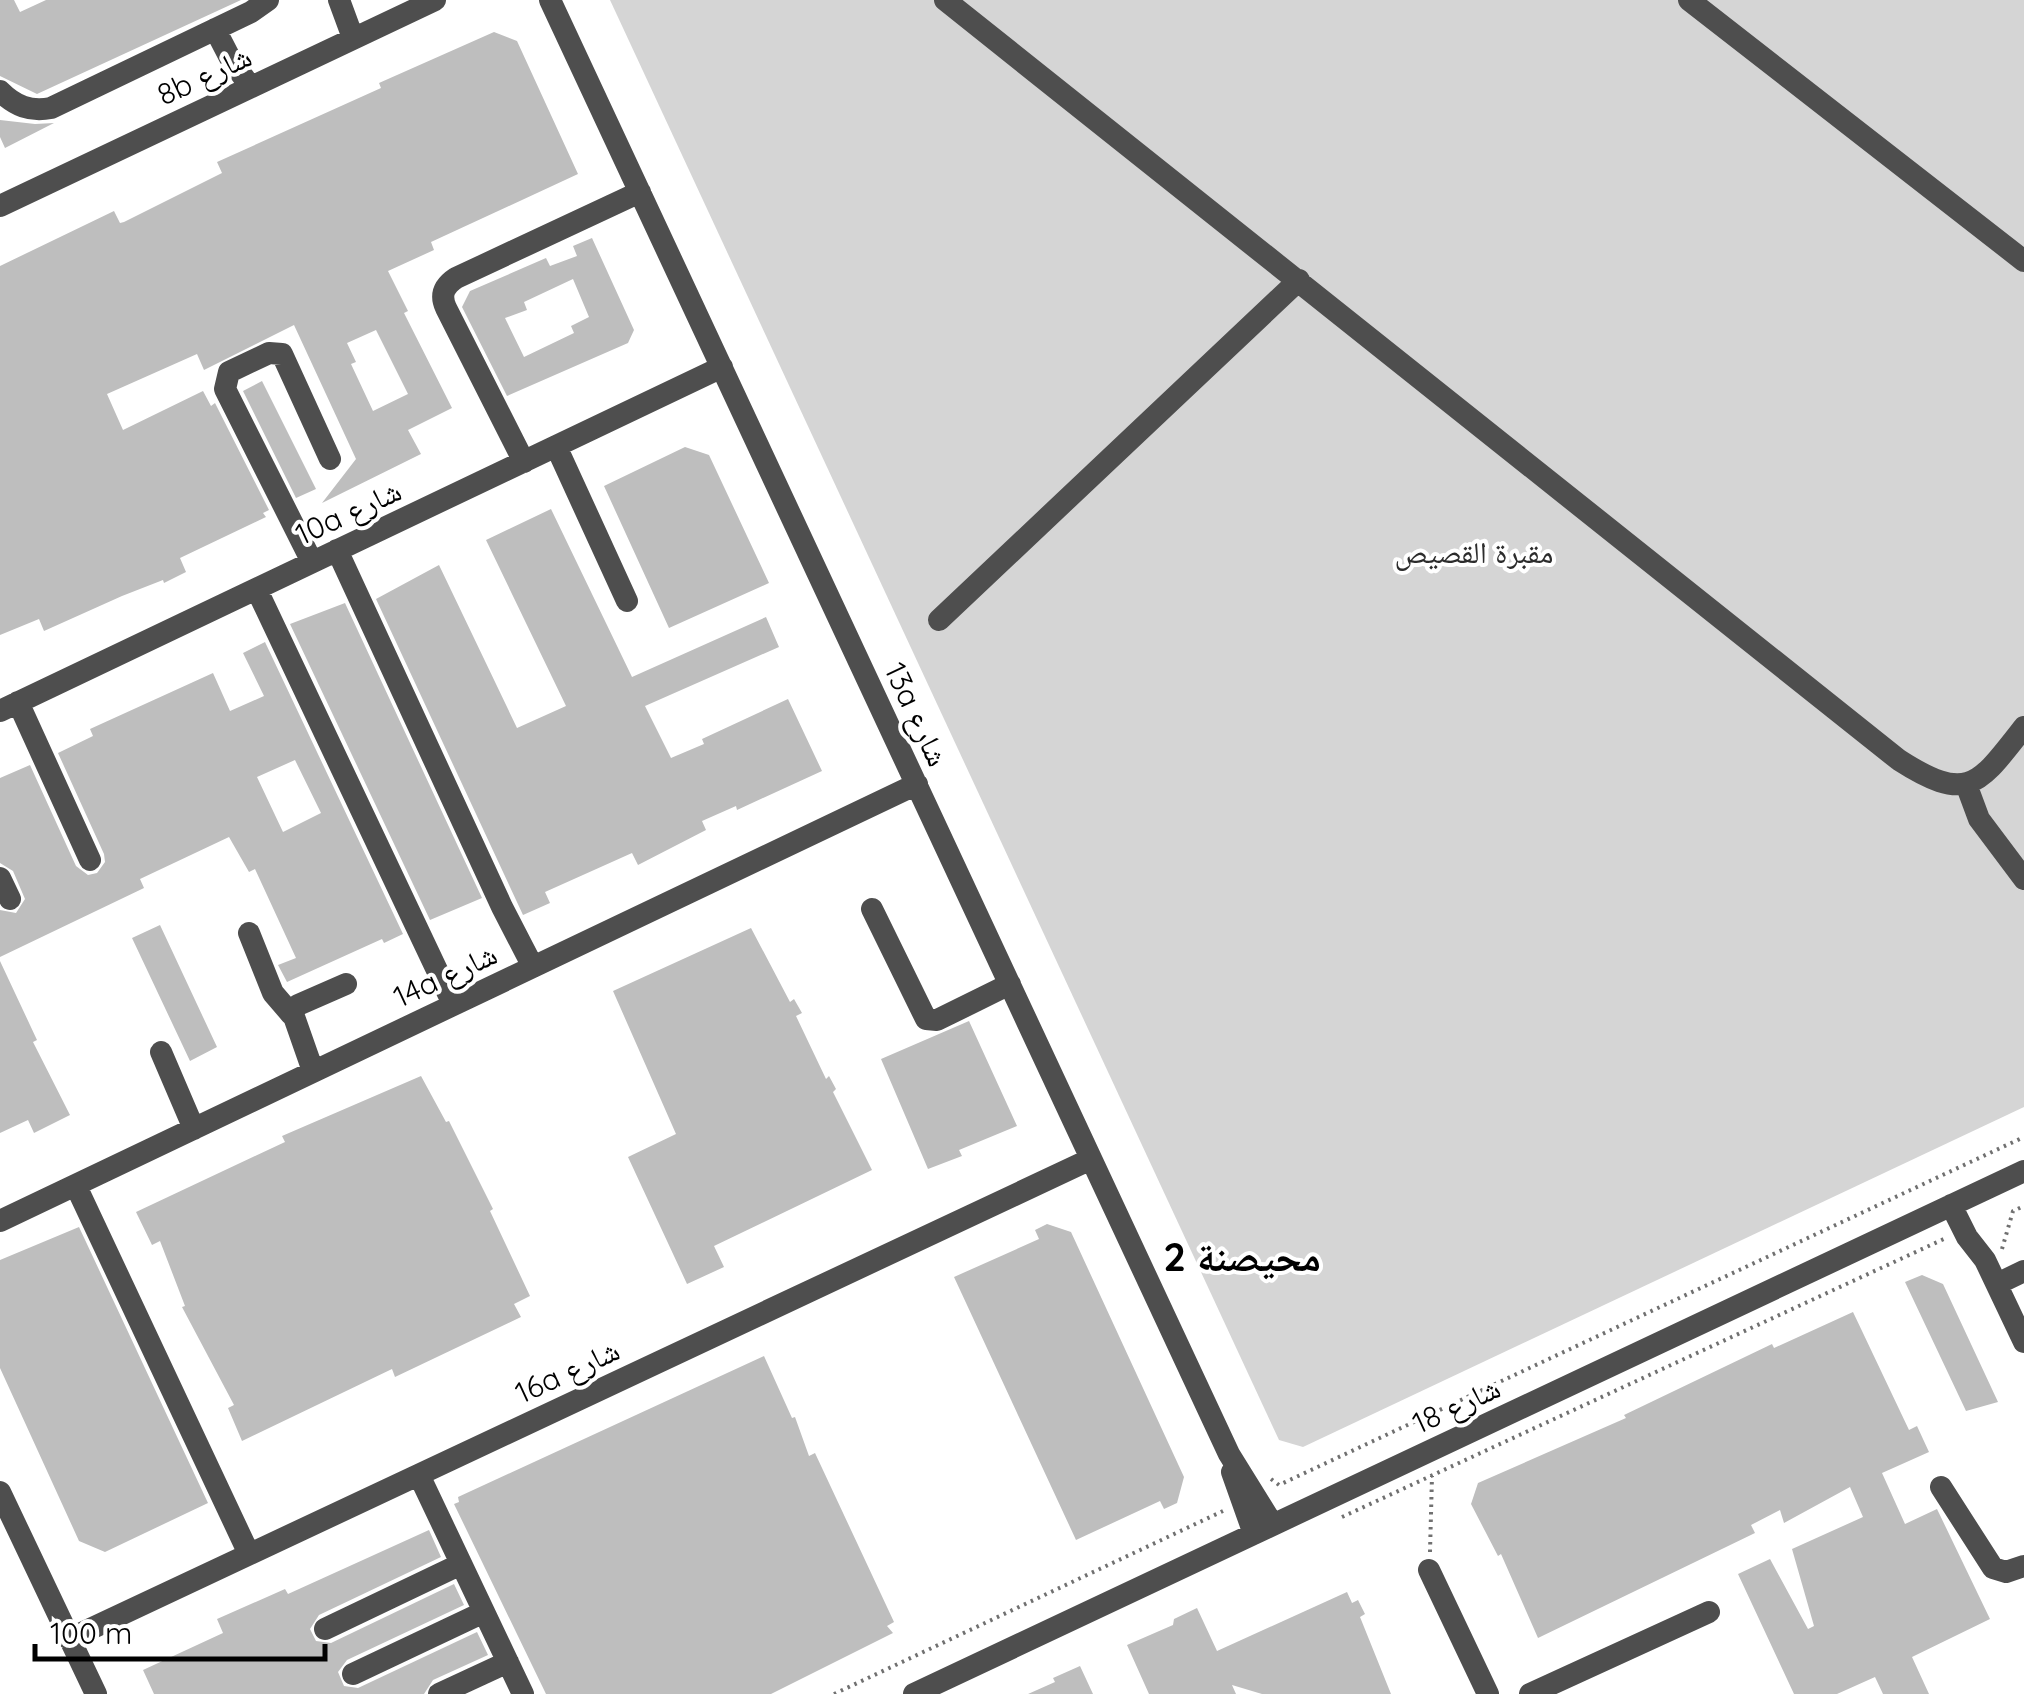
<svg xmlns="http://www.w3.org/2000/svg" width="2024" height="1694" font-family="Quicksand,'Noto Naskh Arabic',sans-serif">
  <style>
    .green { fill: #d5d5d5 }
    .building { fill: #bebebe; fill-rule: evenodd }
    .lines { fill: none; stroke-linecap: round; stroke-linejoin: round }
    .path { stroke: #707070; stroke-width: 4; stroke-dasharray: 2.5 5; stroke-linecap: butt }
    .minor { stroke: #4e4e4e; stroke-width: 22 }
    .labels { text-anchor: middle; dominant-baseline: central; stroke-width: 8; stroke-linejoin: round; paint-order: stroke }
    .street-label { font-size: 30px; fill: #000; stroke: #fff }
    .park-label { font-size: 30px; fill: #2c2c2c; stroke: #fff }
    .district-label { font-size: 40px; font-weight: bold; fill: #000; stroke: #fff }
  </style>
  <rect width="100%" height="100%" fill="#fff"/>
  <!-- green -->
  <path class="green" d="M610 0H2024V1107L1303 1447 1279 1440Z"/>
  <!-- building -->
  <path class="building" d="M0 0H14L20 12 46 0H241L37 94 0 76Z
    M494 32 517 41 578 174 431 242 434 250 388 271 408 311 404 313 452 408 408 430 421 454 322 503 356 459 294 325 204 370 197 354 107 394 123 430 203 391 211 406 215 403 269 510 263 513 266 517 180 558 186 572 164 583 163 580 122 596 44 631 39 619 0 635V266L114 211 120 223 124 222 222 173 217 162 381 88 379 83ZM376 330 408 394 373 411 351 364 356 362 347 343Z
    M0 120 35 124 54 123 5 148 0 137Z
    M592 238 634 330 628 343 507 396 462 307 470 291 546 258 550 266 577 256 573 246ZM573 279 589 317 571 326 574 333 524 357 505 318 527 310 524 302Z
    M262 381 316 489 296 498 243 391Z
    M685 447 709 455 769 583 669 628 604 486Z
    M551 509 632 677 766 617 779 647 645 706 671 758 704 744 702 739 788 699 822 771 737 810 736 806 702 821 706 830 638 865 632 853 545 892 550 903 523 915 376 599 439 565 517 728 566 706 486 540Z
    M345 603 482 898 430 920 290 624Z
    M265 642 403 934 384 943 382 939 287 982 278 965 296 958 255 869 249 872 229 837 140 879 144 888 0 957V910L16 913 25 899 13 871 0 863V778L30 765 76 866 88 875 97 873 105 862 104 854 58 753 93 736 90 729 213 673 230 711 264 696 243 653ZM295 760 321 813 283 832 257 777Z
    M160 925 217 1047 190 1061 132 938Z
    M751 928 790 1002 794 999 802 1013 796 1016 826 1079 829 1076 836 1089 833 1092 872 1170 714 1246 724 1267 687 1284 628 1157 676 1134 613 991Z
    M0 961 37 1040 33 1042 70 1115 34 1133 28 1120 0 1133Z
    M969 1021 1017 1126 959 1150 962 1156 928 1169 881 1059Z
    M421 1076 446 1122 449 1121 493 1209 490 1211 530 1296 514 1304 521 1317 395 1377 392 1369 242 1441 228 1408 234 1405 182 1307 185 1306 160 1241 152 1245 136 1212 285 1142 282 1136Z
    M1047 1224 1071 1232 1184 1477 1177 1503 1164 1509 1160 1501 1076 1540 954 1277 1039 1239 1035 1230Z
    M79 1227 208 1503 105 1552 79 1541 0 1368V1260Z
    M1922 1275 1943 1284 1998 1402 1966 1411 1905 1282Z
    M1853 1312 1909 1430 1917 1426 1929 1452 1882 1473 1905 1524 1937 1509 1990 1619 1912 1657 1929 1694H1883L1875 1677 1837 1694H1794L1738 1574 1770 1559 1808 1629 1814 1626 1792 1549 1863 1517 1850 1487 1784 1523 1780 1510 1751 1525 1755 1533 1538 1638 1501 1554 1498 1556 1471 1504 1478 1483 1626 1418 1624 1415 1772 1344 1774 1348Z
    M764 1356 792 1418 795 1417 809 1456 815 1453 894 1622 887 1626 893 1633 771 1694H546L454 1504 459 1502 458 1497Z
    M429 1530 441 1557 319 1615 310 1629 316 1641 331 1643 454 1584 464 1605 347 1660 338 1672 344 1686 358 1688 477 1632 488 1655 433 1680 424 1694H154L143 1670 223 1633 217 1619 285 1589 288 1594Z
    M1347 1592 1352 1603 1358 1600 1365 1614 1360 1617 1391 1694H1262L1232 1685 1236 1694H1149L1127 1645 1173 1625 1174 1619 1197 1608 1217 1651Z
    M1080 1666 1093 1694H1028L1055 1682 1053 1678Z"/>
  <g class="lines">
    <!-- path -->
    <path class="path" d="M2002 1249 2013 1211 2024 1206
      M1271 1479 1279 1485 2024 1137
      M1342 1517 1946 1238
      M1430 1552 1432 1476
      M834 1694 1223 1511"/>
    <!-- minor -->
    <path class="minor" d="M339 0 353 38
      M550 0 1229 1454 1273 1525
      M945 0 1899 760C1969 805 1979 784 2024 727
      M1689 0 2024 261
      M215 29 231 60 250 86
      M0 91C15 106 30 112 51 108L251 12 268 0
      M0 206 435 0
      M556 446 627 601
      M524 462 446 308C440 295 444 286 456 278L640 192
      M337 550 502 907 533 967
      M312 562 225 389 229 372 269 353 282 354 330 459
      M257 590 453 1004
      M939 620 1299 280
      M18 702 90 860
      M0 711 722 367
      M1966 784 1979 819 2024 879
      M0 878 10 899
      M872 909 926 1019 937 1020 1010 984
      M249 933 273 993 291 1014
      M161 1052 194 1129
      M313 1071 292 1011 298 1005 346 984
      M76 1186 249 1554
      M1951 1205 1967 1237 1985 1260 2024 1342
      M0 1221 917 784
      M1997 1284 2024 1271
      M1232 1472 1254 1534
      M419 1475 523 1694
      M1941 1487 1993 1568 2006 1572 2024 1566
      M0 1492 96 1694
      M1429 1570 1488 1694
      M325 1629 461 1564
      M69 1639 1091 1159
      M353 1674 484 1612
      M439 1694 508 1662
      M914 1694 2024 1171
      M1530 1694 1709 1612"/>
  </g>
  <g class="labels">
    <!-- street labels -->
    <g class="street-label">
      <text transform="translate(204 75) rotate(-25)">8b شارع</text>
      <text transform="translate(348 512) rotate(-25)">10a شارع</text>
      <text transform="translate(917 714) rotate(65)">13a شارع</text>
      <text transform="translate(445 975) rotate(-25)">14a شارع</text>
      <text transform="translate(567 1371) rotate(-25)">16a شارع</text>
      <text transform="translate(1456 1405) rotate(-25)">شارع 18</text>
    </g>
    <!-- park labels -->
    <g class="park-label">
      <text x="1474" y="552">مقبرة القصيص</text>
    </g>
    <!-- district labels -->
    <g class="district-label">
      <text x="1242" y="1256">محيصنة 2</text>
    </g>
  </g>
  <!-- scale -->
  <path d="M35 1644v15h290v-15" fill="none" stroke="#000000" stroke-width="5"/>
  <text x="50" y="1644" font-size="30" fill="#000000" stroke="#ffffff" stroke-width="8" paint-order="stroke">100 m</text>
</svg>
